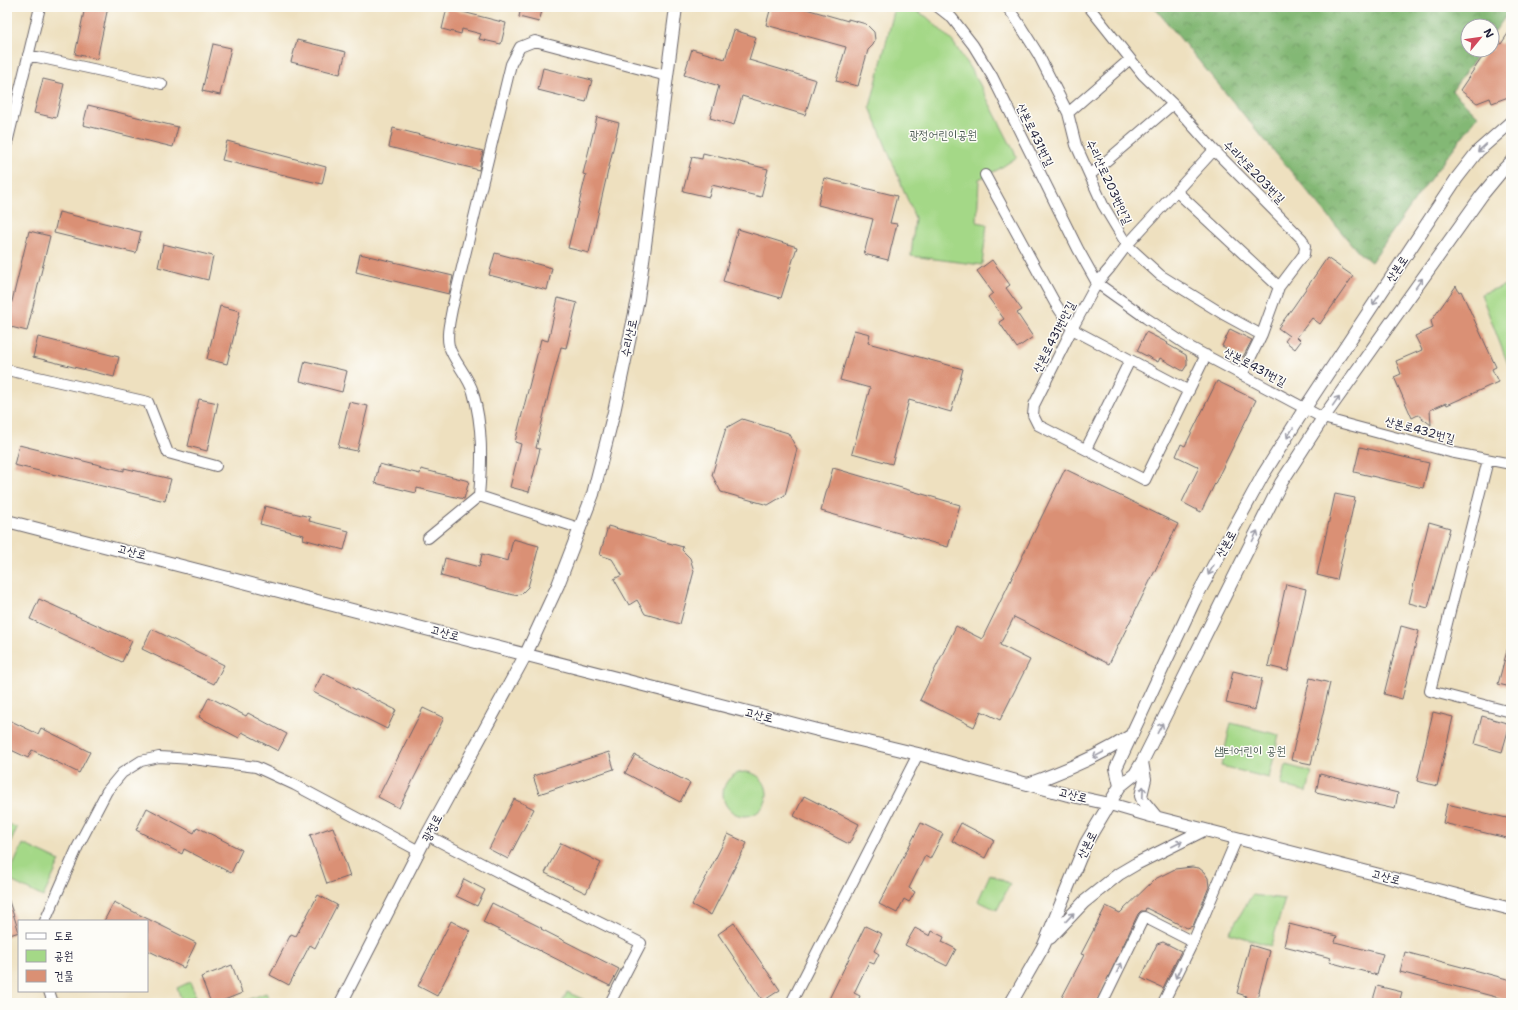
<svg xmlns="http://www.w3.org/2000/svg" width="1518" height="1010" font-family="'Shantell Sans','Poor Story',sans-serif">
  <style>
    .forest { fill: url(#forest-crowns); stroke: #526d58 }
    .green { fill: #a4d887; stroke: #637d61 }
    .building { fill: #da9074 }
    .lines { fill: none; stroke-linecap: round; stroke-linejoin: round }
    .minor-casing { stroke: #696469; stroke-width: 12 }
    .tertiary-casing { stroke: #696469; stroke-width: 14 }
    .minor { stroke: #fff; stroke-width: 10 }
    .tertiary { stroke: #fff; stroke-width: 12 }
    .oneway { stroke: #9c9ca7 }
    .labels { text-anchor: middle; dominant-baseline: central; stroke-width: 3; stroke-linejoin: round; paint-order: stroke }
    .park-label { font-size: 12px; fill: #495952; stroke: #fdfcf7 }
    .street-label { font-size: 12px; fill: #22223b; stroke: #fdfcf7 }
  </style>
  <defs>
    <pattern id="forest-crowns" width="20" height="18" patternUnits="userSpaceOnUse"><rect width="20" height="18" fill="#83b874"/><path d="M2 6a3 3 0 1 1 6 0M12 15a3 3 0 1 1 6 0" fill="none" stroke="#6b9560"/></pattern>
  </defs>
  <rect width="100%" height="100%" fill="#fdfcf7"/>
  <filter id="ink" filterUnits="userSpaceOnUse"><feTurbulence type="fractalNoise" baseFrequency=".025" numOctaves="2"/><feDisplacementMap in="SourceGraphic" scale="8" xChannelSelector="R" yChannelSelector="G"/><feConvolveMatrix kernelMatrix="1 2 1 2 8 2 1 2 1" color-interpolation-filters="sRGB"/></filter>
  <filter id="wash" filterUnits="userSpaceOnUse"><feTurbulence type="fractalNoise" baseFrequency=".012" numOctaves="4" result="noise"/><feDisplacementMap in="SourceGraphic" scale="16" xChannelSelector="R" yChannelSelector="G"/><feGaussianBlur stdDeviation="0.9" result="paint"/><feColorMatrix in="noise" values="0 0 0 0 0 0 0 0 0 0 0 0 0 0 0 0 0 1.4 0 .05"/><feComposite in="paint" operator="in"/></filter>
  <g filter="url(#wash)">
    <rect width="100%" height="100%" fill="#eee0bf"/>
    <!-- forest -->
    <path class="forest" d="M1154 7H1511V9L1492 35V26H1468V50H1481L1452 91 1478 116 1427 183 1371 262 1358 252Z"/>
    <!-- green -->
    <path class="green" d="M895 7H909L927 17 953 42 978 81 1017 157 999 169 979 179 977 222 987 224 982 265 911 256 915 218 870 107Z
      M1511 283V372L1481 294Z
      M1231 723 1279 735 1269 778 1221 766Z
      M1286 765 1312 772 1307 792 1281 785Z
      M723 794a22 22 0 1 1 44 0a22 22 0 1 1-44 0Z
      M7 823 17 828 7 851Z
      M23 844 60 861 43 897 7 879Z
      M990 874 1010 884 997 910 978 901Z
      M1252 895 1285 899 1271 946 1229 933Z
      M190 982 196 996 182 1001 177 988Z
      M567 992 591 1003H562Z
      M266 993 271 1003H240Z"/>
    <g id="blocks">
      <!-- building -->
      <path class="building" d="M85 7H108L97 59 75 54Z
        M521 7H543L539 22 519 17Z
        M771 7H799L848 21V19L866 24 874 32 875 40 873 45 868 50 858 86 836 81 846 47 766 25Z
        M447 8 506 23 501 44 479 39 481 34 462 29 461 34 442 29Z
        M1511 29V96L1492 103 1490 98 1477 103 1460 90 1487 50H1492V39L1501 44Z
        M734 30 756 37 749 60 816 80 805 115 742 96 734 125 710 118 719 86 684 75 692 49 725 59Z
        M297 40 346 52 340 74 291 62Z
        M213 44 231 48 220 95 202 91Z
        M543 68 592 80 586 102 538 90Z
        M43 79 64 84 56 118 34 113Z
        M88 105 178 127 173 147 83 125Z
        M597 117 619 123 589 253 568 248 586 175 583 174Z
        M393 128 483 151 479 170 389 147Z
        M227 141 326 167 322 184 222 160Z
        M703 153 768 169 761 197 712 185 709 197 683 191 692 157 702 159Z
        M824 178 897 196 890 223 897 224 888 260 864 254 873 219 818 205Z
        M59 212 141 232 136 253 54 233Z
        M738 229 797 247 781 298 723 281Z
        M29 231 50 236 27 331 7 326V322Z
        M163 244 213 256 208 280 158 267Z
        M495 253 552 268 547 290 489 275Z
        M360 254 453 276 449 294 356 272Z
        M1327 258 1353 276 1320 324 1312 318 1297 337 1301 341 1295 349 1285 341 1289 336 1278 328 1294 306Z
        M992 260 1010 285 1006 288 1022 310 1017 313 1033 337 1017 348 999 322 1004 319 988 297 993 293 977 271Z
        M1456 286 1459 292 1461 291 1496 367 1492 369 1498 382 1447 405 1446 403 1430 410 1431 425 1418 415 1412 418 1394 377 1401 374 1396 361 1422 350 1415 336 1433 328 1431 321Z
        M558 298 577 303 566 348 561 347 549 392 536 448 540 449 529 492 510 487 521 444 515 442 541 339 548 341Z
        M220 306 240 311 227 364 207 359Z
        M1230 329 1252 340 1243 357 1222 346Z
        M854 330 870 334 868 343 963 369 951 412 909 400 892 464 852 453 870 388 840 380Z
        M1146 332 1168 343 1167 344 1186 355 1187 360V365L1183 371 1160 358 1158 362 1137 351Z
        M38 337 119 357 114 377 33 357Z
        M305 361 347 371 342 392 300 381Z
        M1217 381 1256 400 1201 512 1182 502 1199 467 1176 456 1181 444 1185 446Z
        M199 399 218 403 207 451 188 446Z
        M349 402 368 406 357 451 338 447Z
        M742 419 788 433 797 449 785 495 768 505 721 492 712 475 726 428Z
        M19 445 124 471V468L171 479 165 501 14 465Z
        M1360 447 1429 463 1423 488 1354 472Z
        M379 464 420 474 421 469 469 481 464 499 417 488 416 493 375 483Z
        M833 468 960 505 948 547 821 511Z
        M1065 469 1178 524 1109 664 1014 617 1000 645 1030 660 1000 720 981 711 974 727 920 700 956 626 982 639Z
        M1335 494 1355 498 1337 580 1317 575Z
        M265 506 310 517 309 521 349 531 344 550 303 539 304 535 260 524Z
        M1429 522 1450 528 1428 608 1409 603Z
        M608 526 683 547 682 550 690 558 694 571 680 624 645 614 637 600 629 605 614 579 622 575 612 559 600 555Z
        M513 539 539 546 528 587 521 594 513 595 441 576 445 558 479 567 482 554 508 561Z
        M1286 584 1306 589 1288 671 1268 666Z
        M39 599 132 641 122 662 30 619Z
        M1401 626 1419 631 1402 699 1384 694Z
        M152 629 224 665 214 684 142 649Z
        M1508 647H1511V687L1498 684Z
        M1233 671 1262 678 1255 710 1226 703Z
        M323 673 396 710 387 729 313 692Z
        M1310 678 1330 683 1311 764 1291 760Z
        M209 697 246 716 248 713 287 734 278 751 242 732 239 738 199 717Z
        M423 708 444 718 399 808 378 797Z
        M1433 712 1453 717 1437 786 1417 781Z
        M1482 716 1510 724 1502 752 1475 744Z
        M7 719 38 734 41 728 90 752 79 773 32 750 28 758 7 748Z
        M609 752 614 769 539 794 533 776Z
        M635 755 690 783 680 802 625 773Z
        M1320 774 1398 793 1395 809 1316 792Z
        M804 796 859 824 849 844 794 816Z
        M514 799 534 809 508 859 489 849Z
        M1447 804 1511 819V839L1443 823Z
        M147 808 194 833 197 827 242 850 231 873 184 849 182 854 136 830Z
        M921 823 943 834 930 859 925 856 909 888 915 892 909 902 904 899 897 913 879 904Z
        M961 823 994 840 985 858 952 841Z
        M333 827 350 876 327 884 310 835Z
        M728 834 747 843 711 915 692 905Z
        M561 843 601 863 586 893 545 873Z
        M1192 867 1199 868 1204 872 1208 878 1209 887 1193 926 1187 928 1146 908 1145 911H1141L1138 914 1096 1003H1059L1084 955 1081 954 1106 906 1120 913 1155 879 1175 869Z
        M464 879 485 890 477 906 456 896Z
        M318 895 337 905 315 948 310 945 289 985 270 975 291 934 296 936Z
        M8 898 19 932 7 936V899Z
        M114 902 196 943 184 968 147 950V921H104Z
        M492 903 542 928 541 929 619 969 610 986 483 922Z
        M451 921 470 931 437 996 418 986Z
        M734 923 780 990 763 1001 718 934Z
        M1289 924 1337 936 1335 942 1383 954 1377 975 1329 962 1331 958 1284 946Z
        M865 926 882 934 874 951 879 954 874 964 869 962 854 993 860 996 857 1003H827Z
        M915 928 930 936 932 931 944 937 942 942 956 949 947 966 905 945Z
        M1163 942 1181 951 1163 988 1141 978 1157 944Z
        M1250 945 1270 951 1256 1003H1244L1246 996 1237 993Z
        M1405 952 1511 980V1001L1400 972Z
        M232 965 242 993 217 1003H211L201 977Z
        M1377 986 1402 992 1399 1003H1372Z"/>
    </g>
  </g>
  <g filter="url(#ink)">
    <use href="#blocks" fill-opacity="0" stroke="#696469" stroke-width="1"/>
    <g class="lines">
      <!-- minor casing -->
      <g class="minor-casing">
        <path id="minor" d="M938 7 952 18 973 45 992 76 1078 249 1097 283 1146 318 1188 346 1323 418 1450 452 1511 464
          M1007 7 1016 19 1038 54 1068 113 1076 145 1103 205 1127 245 1160 275 1223 314 1256 332 1262 334
          M1089 7 1143 75 1173 104 1214 150 1302 239 1305 246 1304 254 1279 287 1262 334 1242 375
          M28 55 162 84
          M1068 113 1130 59
          M7 143 40 7
          M985 175 1055 303 1072 329 1189 391
          M1090 175 1173 104
          M1176 191 1279 287
          M1206 355 1145 480 1038 425 1033 415 1034 405 1072 329 1097 283 1110 268 1127 245 1214 150
          M7 370 148 402 168 453 216 466
          M1086 449 1130 360
          M1488 460 1430 691 1511 712
          M579 528 479 496C482 461 483 427 473 392 469 377 452 359 449 346 446 334 450 321 452 309L511 64 520 47 535 41 667 76
          M428 538 479 496
          M427 835 500 873 641 943 610 1003
          M45 921 78 846 107 791 122 773 141 761 159 757 193 759 256 767 295 785 419 851
          M49 991 53 1003
          M791 1003 918 754
          M1102 1003 1144 917 1193 942 1237 838
          M1163 1003 1193 942"/>
      </g>
      <!-- tertiary casing -->
      <g class="tertiary-casing">
        <path id="tertiary" d="M7 521 814 729 918 754 1068 795 1110 804 1151 816 1511 909
          M1142 762 1145 779 1141 796 1143 801 1157 818
          M1028 784C1065 771 1098 757 1132 735
          M1120 786 1135 774 1142 762 1281 483 1323 418 1482 195 1501 172 1511 162
          M1050 938 1084 902 1119 874 1136 864 1204 830
          M341 1003 427 835 526 654 558 585 593 494 614 412 638 299 676 7
          M1011 1003 1044 945 1086 843 1120 786 1116 768 1194 601 1263 475 1305 408 1457 178 1478 151 1511 122"/>
      </g>
      <!-- minor -->
      <use href="#minor" class="minor"/>
      <!-- tertiary -->
      <use href="#tertiary" class="tertiary"/>
    </g>
    <!-- one-way arrows -->
    <defs><path id="oneway-shaft" d="M-6 0H5M1.5-3L5.5 0L1.5 3" fill="none" stroke-width="1.6" stroke-linecap="round" stroke-linejoin="round"/></defs>
    <g class="oneway">
      <use href="#oneway-shaft" transform="translate(1482 148) rotate(137)"/>
      <use href="#oneway-shaft" transform="translate(1419 283) rotate(-55)"/>
      <use href="#oneway-shaft" transform="translate(1376 300) rotate(124)"/>
      <use href="#oneway-shaft" transform="translate(1336 401) rotate(-55)"/>
      <use href="#oneway-shaft" transform="translate(1290 433) rotate(121)"/>
      <use href="#oneway-shaft" transform="translate(1255 536) rotate(-64)"/>
      <use href="#oneway-shaft" transform="translate(1211 570) rotate(119)"/>
      <use href="#oneway-shaft" transform="translate(1160 728) rotate(-63)"/>
      <use href="#oneway-shaft" transform="translate(1098 755) rotate(152)"/>
      <use href="#oneway-shaft" transform="translate(1143 792) rotate(-88)"/>
      <use href="#oneway-shaft" transform="translate(1177 844) rotate(-27)"/>
      <use href="#oneway-shaft" transform="translate(1070 917) rotate(-47)"/>
      <use href="#oneway-shaft" transform="translate(1119 968) rotate(-64)"/>
      <use href="#oneway-shaft" transform="translate(1178 973) rotate(116)"/>
    </g>
  </g>
  <g class="labels">
    <!-- park labels -->
    <g class="park-label">
      <text x="943" y="135">광정어린이공원</text>
      <text x="1250" y="751">샘터어린이 공원</text>
    </g>
    <!-- street labels -->
    <g class="street-label">
      <text transform="translate(1035 135) rotate(64)">산본로431번길</text>
      <text transform="translate(1254 172) rotate(46)">수리산로203번길</text>
      <text transform="translate(1109 182) rotate(65)">수리산로203번안길</text>
      <text transform="translate(1397 269) rotate(-56)">산본로</text>
      <text transform="translate(1054 337) rotate(-63)">산본로431번안길</text>
      <text transform="translate(629 338) rotate(-78)">수리산로</text>
      <text transform="translate(1255 367) rotate(28)">산본로431번길</text>
      <text transform="translate(1420 430) rotate(15)">산본로432번길</text>
      <text transform="translate(1226 544) rotate(-61)">산본로</text>
      <text transform="translate(132 552) rotate(15)">고산로</text>
      <text transform="translate(445 633) rotate(15)">고산로</text>
      <text transform="translate(759 715) rotate(14)">고산로</text>
      <text transform="translate(1073 795) rotate(14)">고산로</text>
      <text transform="translate(432 828) rotate(-62)">광정로</text>
      <text transform="translate(1087 845) rotate(-63)">산본로</text>
      <text transform="translate(1386 877) rotate(15)">고산로</text>
    </g>
  </g>
  <!-- margin -->
  <rect width="1518" height="1010" fill="none" stroke="#fdfcf7" stroke-width="24"/>
  <!-- legend -->
  <rect x="18" y="920" width="130" height="72" fill="#fdfcf7" stroke="#a5a5ac"/>
  <rect x="26" y="933" width="20" height="6" fill="#ffffff" stroke="#a5a5ac"/>
  <text x="54" y="940" font-size="12" fill="#22223b">도로</text>
  <rect x="26" y="950" width="20" height="12" fill="#a4d887" stroke="#a5a5ac"/>
  <text x="54" y="960" font-size="12" fill="#22223b">공원</text>
  <rect x="26" y="970" width="20" height="12" fill="#da9074" stroke="#a5a5ac"/>
  <text x="54" y="980" font-size="12" fill="#22223b">건물</text>
  <!-- north arrow -->
  <g transform="translate(1480 38) rotate(61)"><circle r="19" fill="#fdfcf7" stroke="#a5a5ac"/>
  <path d="M0-3L7 15L0 10L-7 15Z" fill="#d1495b"/>
  <text y="-6" font-size="11" font-weight="bold" text-anchor="middle" fill="#22223b">N</text>
  </g>
</svg>
